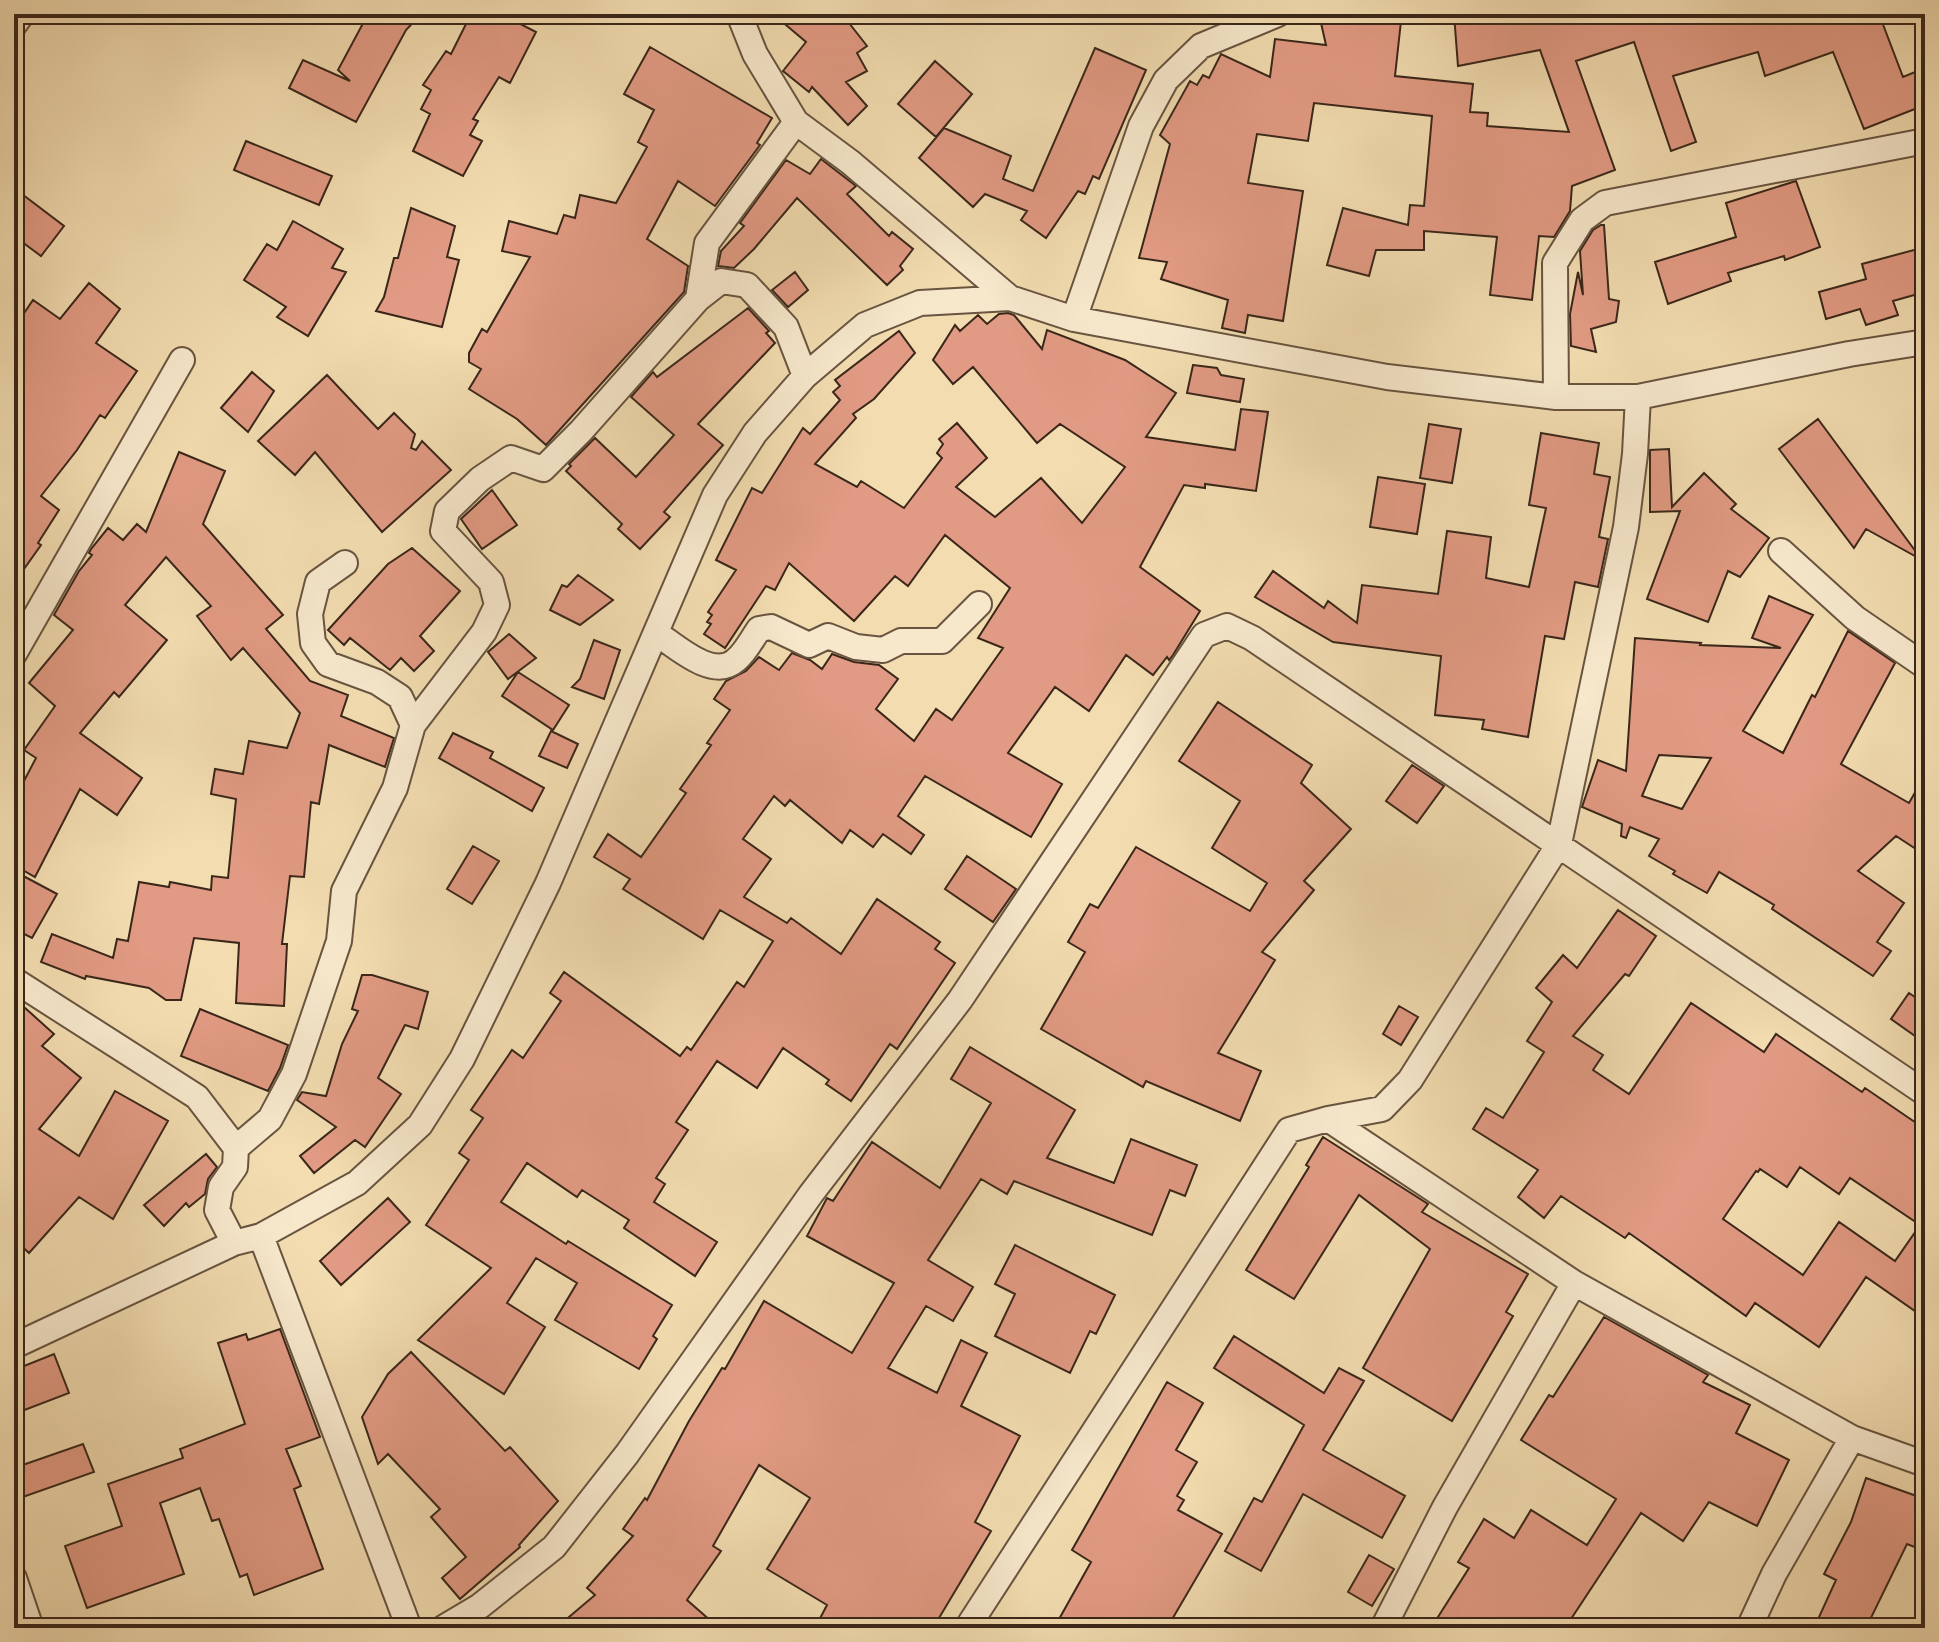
<svg xmlns="http://www.w3.org/2000/svg" width="1939" height="1642" font-family="'Old Standard TT',serif">
  <rect width="100%" height="100%" fill="#f2dcb0"/>
  <filter id="stains"><feTurbulence type="fractalNoise" baseFrequency=".0025" numOctaves="4"/><feColorMatrix values="0 0 0 0 .2 0 0 0 0 .09 0 0 0 0 .02 0 0 0 .5 -.17"/></filter>
  <radialGradient id="worn" r=".72"><stop offset=".6" stop-color="#630" stop-opacity="0"/><stop offset="1" stop-color="#630" stop-opacity=".3"/></radialGradient>
  <path fill="#e19a83" stroke="#3a271a" stroke-width="2" fill-rule="evenodd" d="M368,14H421L406,30L356,122L289,88L303,60L350,81L338,70Z
    M471,14H501L536,32L510,83L499,77L473,119L478,121L470,135L482,141L463,176L413,151L430,114L421,109L431,90L423,85L446,51L451,54Z
    M773,14H842L867,46L857,53L867,71L846,82L867,106L848,125L812,87L809,92L783,71L806,42Z
    M1319,14L1401,21L1395,76L1473,84L1470,112L1488,113L1487,126L1569,132L1540,50L1458,66L1454,14H1585L1587,22L1609,14H1879L1903,77L1925,68V105L1864,129L1833,52L1765,76L1758,52L1673,76L1696,142L1671,151L1634,42L1576,61L1615,170L1572,186L1570,211L1554,237L1539,236L1532,300L1490,295L1497,237L1424,231V250H1376L1369,276L1327,265L1343,208L1408,225L1410,205L1424,206L1432,116L1314,103L1308,141L1257,134L1248,183L1303,191L1283,321L1248,315L1245,333L1222,328L1228,300L1161,279L1167,262L1139,258L1170,144L1160,135L1190,81L1197,85L1203,75L1209,78L1221,54L1270,77L1275,39L1326,45Z
    M650,47L772,118L757,143L760,145L715,206L678,181L647,239L688,266L684,292L546,445L517,419L469,389L481,369L469,362V353L482,329L487,332L530,257L502,251L509,221L557,234L564,215L575,218L580,195L616,203L647,147L638,142L654,110L624,94Z
    M1095,48L1146,70L1099,179L1093,176L1085,194L1078,191L1046,238L1021,220L1027,211L985,194L973,207L919,158L944,128L1011,156L1003,179L1033,191Z
    M935,61L972,94L936,137L898,104Z
    M246,141L332,176L319,205L234,170Z
    M821,159L856,186L847,194L889,236L892,232L913,249L900,266L903,270L887,285L797,198L754,249L734,268L718,266L721,251L744,226L740,223L786,160L810,174Z
    M1796,181L1820,247L1785,260L1784,256L1728,273L1731,281L1668,304L1655,262L1736,237L1726,203Z
    M14,188L64,226L41,256L14,236Z
    M411,208L455,226L447,257L459,260L442,327L376,311L384,297L394,258H398Z
    M293,221L343,249L332,268L346,272L308,336L277,317L286,307L244,280L267,244L277,250Z
    M1601,225H1604L1609,299L1619,301L1616,322L1591,329L1596,352L1571,346L1570,314L1578,272L1583,295L1580,251L1593,230Z
    M1925,247V292L1893,301L1898,315L1866,325L1860,309L1826,319L1819,292L1866,279L1862,264Z
    M795,272L808,290L788,307L772,290Z
    M89,283L120,309L96,343L137,371L105,418L100,415L77,450L41,496L59,510L38,543L41,545L14,583V328L33,300L60,319Z
    M748,308L769,331L766,333L775,343L698,424L723,445L664,512L670,517L640,549L618,529L622,524L566,471L571,466L569,464L595,438L636,477L674,435L631,397L653,372L657,377Z
    M1008,313L1014,315L1042,349L1047,330L1125,360L1176,393L1146,437L1235,450L1241,409L1268,412L1256,491L1205,484V488L1184,485L1140,567L1200,611L1173,655L1169,660L1167,657L1153,675L1126,655L1089,711L1055,687L1008,753L1062,784L1031,837L925,776L898,816L924,835L911,854L883,834L873,847L850,830L842,843L790,800L785,806L774,796L743,839L771,859L744,897L787,923L791,918L841,954L877,899L940,942L935,949L955,963L897,1049L890,1044L851,1101L826,1084L829,1080L783,1048L757,1088L717,1061L676,1122L688,1130L656,1178L665,1184L654,1202L717,1242L695,1276L624,1228L629,1220L582,1190L577,1197L527,1163L501,1202L566,1244L568,1241L672,1305L653,1336L657,1339L639,1369L555,1320L577,1283L536,1258L507,1303L545,1327L504,1394L418,1340L491,1268L426,1225L469,1160L459,1153L483,1118L471,1110L512,1050L523,1058L561,1001L550,993L564,972L680,1056L687,1047L691,1050L737,982L744,987L773,941L720,910L703,939L623,889L630,879L594,857L608,834L641,857L686,793L680,789L711,745L707,743L730,710L714,699L726,681L746,671L759,657L779,670L792,653L810,660L822,669L832,654L854,662L879,665L898,679L876,709L914,741L936,709L952,720L1003,648L978,638L1010,588L945,535L908,586L895,576L854,621L789,563L775,590L766,586L725,648L704,634L711,624L707,622L712,615L708,612L736,570L716,560L752,488L762,493L803,428L810,434L840,400L833,392L840,386L835,380L899,331L915,353L874,399L853,414L856,418L815,464L857,487L861,481L904,508L942,458L937,453L943,444L939,439L957,423L987,458L956,487L995,517L1041,478L1082,523L1125,467L1060,424L1037,443L973,367L953,384L933,360L955,325L960,331L978,315L987,324L999,314Z
    M1193,365L1217,368L1221,375L1244,379L1240,402L1187,393Z
    M252,372L274,391L248,432L221,408Z
    M327,375L378,429L394,413L415,434L411,448L416,450L422,441L451,470L382,532L315,452L295,475L258,441Z
    M1818,419L1922,560L1866,529L1854,548L1779,449Z
    M1429,424L1461,429L1452,483L1420,478Z
    M1541,433L1599,443L1594,474L1610,477L1599,537L1608,539L1598,587L1575,582L1564,639L1545,636L1528,737L1482,729L1484,720L1435,715L1441,656L1333,642L1255,597L1273,571L1324,608L1328,601L1357,623L1362,585L1438,594L1447,531L1491,537L1486,578L1529,587L1546,508L1529,505Z
    M1669,449L1672,507L1704,473L1736,504L1731,509L1769,538L1740,577L1728,571L1708,622L1647,599L1680,511L1650,512V450Z
    M179,452L225,471L203,524L283,615L266,629L310,681L348,695L341,716L394,738L385,767L329,745L319,804L311,802L304,877L290,876L282,944H287L284,1006L236,1003L239,943L194,938L181,1000H166L149,988L86,976L85,979L41,962L52,934L113,958L117,939L128,941L139,882L169,887L170,882L211,890L212,876L228,878L236,799L211,794L215,769L243,774L249,741L287,748L300,713L243,648L231,660L197,616L211,606L166,557L125,605L167,640L119,697L114,692L80,733L142,778L117,815L80,789L35,877L14,865V800L36,758L24,750L55,706L29,683L73,630L54,615L79,571L92,555L89,553L91,549L108,528L123,540L137,524L146,532Z
    M1378,477L1425,484L1417,534L1370,527Z
    M492,490L517,525L482,549L461,519Z
    M412,548L460,591L420,636L434,651L414,671L401,658L390,670L350,638L344,645L328,630L388,564Z
    M578,575L613,600L580,625L550,610L562,585L567,587Z
    M1769,596L1813,615L1743,731L1783,753L1812,695L1815,697L1848,631L1895,663L1841,764L1909,803L1925,775V855L1896,836L1858,871L1904,903L1877,942L1891,951L1873,976L1772,909L1774,905L1719,872L1707,893L1673,874L1675,871L1649,856L1659,839L1630,827L1626,838L1621,836L1622,824L1582,807L1598,760L1626,771L1635,638L1701,643L1700,645L1781,648L1752,638ZM1659,755L1711,758L1682,809L1642,796Z
    M509,634L536,658L508,679L488,652Z
    M594,640L620,650L604,699L572,687L580,679Z
    M518,672L569,705L553,730L502,696Z
    M1218,702L1312,765L1301,783L1351,829L1304,881L1314,890L1262,952L1275,960L1218,1053L1261,1071L1240,1121L1146,1081L1143,1087L1041,1029L1085,952L1068,942L1090,904L1098,908L1136,847L1250,911L1267,883L1212,848L1240,801L1179,761Z
    M551,731L578,744L567,768L539,756Z
    M453,733L493,752L490,758L544,788L532,811L439,758Z
    M1412,765L1444,786L1417,823L1386,801Z
    M473,846L499,861L472,904L447,889Z
    M967,856L1016,889L993,922L945,889Z
    M14,871L57,894L32,938L14,929Z
    M1618,910L1656,936L1629,976L1625,974L1573,1036L1603,1055L1593,1070L1629,1094L1691,1003L1764,1052L1776,1034L1862,1092L1865,1088L1925,1129V1318L1866,1277L1819,1347L1755,1303L1746,1316L1629,1233L1625,1238L1561,1196L1544,1218L1518,1197L1538,1170L1473,1129L1486,1108L1503,1118L1544,1052L1527,1041L1552,1002L1536,988L1563,955L1577,968ZM1800,1167L1839,1194L1850,1178L1920,1225L1895,1261L1839,1222L1803,1275L1723,1219L1756,1171L1758,1172L1760,1169L1787,1187Z
    M362,975H372L428,992L418,1029L405,1025L378,1078L401,1094L365,1147L355,1140L314,1173L300,1156L336,1127L297,1100L302,1092L326,1096L342,1044L358,1011L352,1009Z
    M1909,993L1925,1004V1043L1891,1019Z
    M14,998L54,1034L42,1046L81,1078L39,1129L79,1156L115,1091L168,1121L113,1219L79,1197L29,1253L14,1239Z
    M1399,1006L1418,1017L1401,1045L1383,1034Z
    M200,1009L288,1045L280,1068L268,1091L181,1056Z
    M970,1047L1075,1110L1047,1158L1114,1183L1131,1139L1197,1165L1185,1196L1170,1190L1152,1235L1014,1181L1007,1194L981,1179L928,1260L973,1287L953,1321L926,1306L888,1368L937,1393L961,1340L987,1353L961,1406L1020,1436L975,1522L991,1531L933,1628H815L827,1605L767,1569L810,1498L759,1465L713,1546L721,1551L687,1600L719,1628H556L595,1595L587,1588L633,1536L623,1529L645,1498L647,1500L689,1421L722,1368L725,1369L764,1301L852,1353L894,1283L807,1236L827,1198L833,1201L872,1142L940,1188L991,1103L951,1079Z
    M1323,1137L1428,1204L1422,1212L1528,1274L1506,1312L1513,1316L1452,1421L1363,1368L1430,1249L1359,1195L1294,1299L1246,1270L1309,1167L1306,1165Z
    M206,1154L217,1167L208,1179L205,1194L189,1207L186,1203L164,1226L144,1205Z
    M388,1198L410,1222L341,1285L320,1261Z
    M1015,1245L1115,1295L1096,1334L1090,1331L1070,1373L995,1336L1015,1294L995,1284Z
    M1604,1317L1708,1375L1703,1382L1750,1405L1736,1433L1789,1460L1757,1526L1709,1502L1683,1541L1641,1513L1565,1628H1431L1469,1568L1458,1562L1484,1519L1514,1538L1531,1510L1587,1545L1616,1499L1521,1440L1549,1395L1553,1397Z
    M280,1329L320,1437L286,1449L301,1486L294,1489L323,1569L254,1595L247,1574L240,1577L219,1519L212,1521L200,1488L160,1503L184,1574L87,1608L65,1546L122,1526L108,1484L183,1458L180,1449L245,1424L218,1343L246,1334L248,1340Z
    M1234,1336L1324,1393L1339,1368L1364,1381L1323,1450L1405,1496L1382,1538L1303,1494L1261,1571L1225,1551L1254,1498L1262,1502L1304,1425L1214,1368Z
    M411,1352L505,1451L510,1447L558,1501L519,1545L520,1547L460,1599L442,1578L466,1557L431,1517L440,1509L388,1454L378,1464L362,1417L388,1374Z
    M54,1354L69,1393L14,1414V1370Z
    M1167,1382L1203,1403L1176,1450L1197,1462L1177,1496L1184,1500L1178,1510L1222,1534L1167,1628H1054L1091,1562L1072,1550Z
    M83,1444L94,1472L20,1498L14,1480V1468Z
    M1866,1478L1925,1499V1551L1907,1544L1866,1628H1814L1836,1580L1824,1574L1851,1522Z
    M1369,1555L1394,1569L1372,1606L1348,1592Z"/>
  <g fill="none" stroke-linecap="round" stroke-linejoin="round">
    <g stroke="#685440" stroke-width="28">
      <path id="street" d="M739,14L755,54L796,122L850,162L1010,298
        M14,25L22,14
        M698,299L707,243L796,122
        M1074,319L1141,126L1166,80L1201,46L1278,14
        M1556,397L1555,263L1582,220L1605,203L1925,141
        M1781,551L1855,618L1925,666
        M345,563L318,582L310,614L313,643L328,664L377,682L400,697L413,725
        M656,633C676,646 713,681 736,660C745,653 752,639 759,629L771,627L809,645L828,636L856,647L883,650L901,641H942L979,604
        M14,654L182,360
        M14,980L197,1097L236,1148L235,1167L221,1187L217,1210L234,1243
        M1328,1119L1574,1283L1852,1438L1925,1464
        M236,1148L270,1119L294,1074L339,941L344,891L395,788L413,725L484,632L497,605L491,582L443,531L447,511L480,479L511,458L543,469L581,431L698,299L721,281L747,285L786,327L805,376
        M261,1236L409,1628
        M14,1346L234,1243L261,1236L357,1183L420,1125L462,1059L548,883L715,495L755,433L805,376L865,325L920,303L1010,298L1074,319L1387,377L1556,397H1638L1849,354L1925,342
        M14,1578L31,1628
        M443,1628L480,1606L554,1547L627,1454L811,1194L960,1000L1204,635L1227,626L1252,638L1925,1093
        M967,1628L1289,1130L1328,1119L1382,1109L1410,1080L1559,844L1626,527L1635,454L1638,397
        M1383,1628L1445,1507L1574,1283
        M1749,1628L1774,1574L1852,1438"/>
    </g>
    <use href="#street" stroke="#f7e8cc" stroke-width="24"/>
  </g>
  <rect width="1939" height="1642" fill="none" stroke="#f2dcb0" stroke-width="48"/>
  <rect x="16" y="16" width="1907" height="1610" fill="none" stroke="#3a271a" stroke-width="4"/>
  <rect x="24" y="24" width="1891" height="1594" fill="none" stroke="#3a271a" stroke-width="2"/>
  <rect width="100%" height="100%" filter="url(#stains)"/>
  <rect width="100%" height="100%" fill="url(#worn)"/>
</svg>
